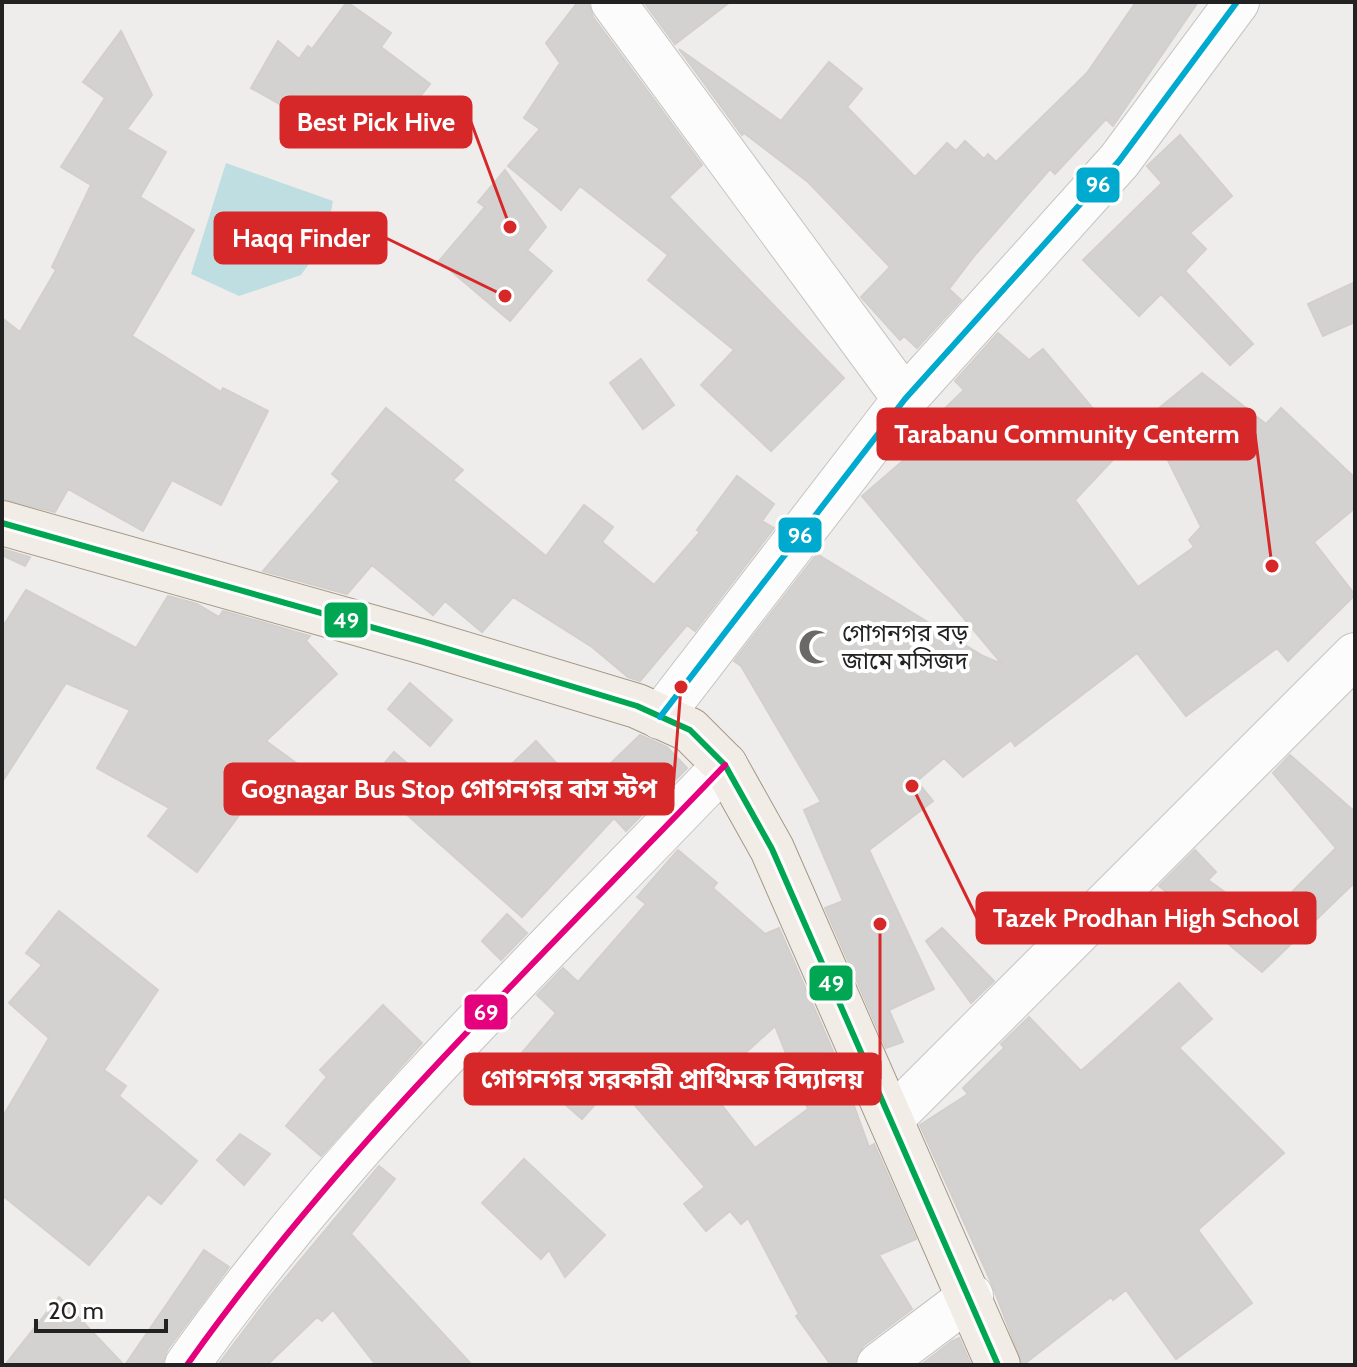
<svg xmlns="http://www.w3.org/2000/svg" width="1357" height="1367" font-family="Cabin,'Noto Sans Bengali',sans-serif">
  <rect width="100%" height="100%" fill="#efedeb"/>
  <path fill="#bfdee1" d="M226,163L333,201L326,240L301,275L239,296L191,274Z"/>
  <path fill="#d4d2d0" stroke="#d2cfcc" stroke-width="2" fill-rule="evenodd" d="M347,2L391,33L381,47L430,84L404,117L407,120L384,145L339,104L335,109L318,97L306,119L251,88L278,41L299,59L308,46L312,49Z
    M578,2H588L593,17L702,165L669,197L844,378L771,451L701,385L734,350L648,280L668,255L580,186L561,210L508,166L540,129L524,118L560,63L546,43Z
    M644,2H730L675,44Z
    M1136,2H1198L1113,126L1106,119L1055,174L1050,169L975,255L949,289L961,300L917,348L904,336L900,340L861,297L890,267L808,182L744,133L742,135L679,49L781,121L829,62L862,89L847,107L915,177L947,143L956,151L965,141L984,159L988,154L996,162L1087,73Z
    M121,31L152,95L127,129L166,152L140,197L194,230L132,336L221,392L223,388L268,411L221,505L172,480L143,531L68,489L55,512L2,499V318L20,332L56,270L52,267L91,185L61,167L105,98L83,82Z
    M1180,135L1232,196L1190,233L1206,249L1185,271L1253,344L1230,365L1161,294L1139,316L1083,260L1162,183L1147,166Z
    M505,170L546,227L527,250L552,271L510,321L439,261L485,207L478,202Z
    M1355,282V322L1323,336L1308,304Z
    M998,333L1029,360L1043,349L1125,447L1075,500L1138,587L1194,547L1189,540L1201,527L1147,418L1202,373L1266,424L1281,408L1355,478V508L1314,542L1355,595L1288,661L1277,648L1186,716L1137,653L1015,746L1011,740L963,777L944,758L917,781L933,801L869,850L934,989L889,1010L903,1042L886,1048L825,908L843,901L804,810L821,802L741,666L734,661L817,554L983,656L1002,664L862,496L919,447L912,440L964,390L955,381Z
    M641,359L674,405L643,429L610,383Z
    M386,408L463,470L453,480L546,556L584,505L613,527L602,542L654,585L700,532L697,530L737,476L774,504L762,521L774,528L695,631L687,625L640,681L628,677L592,647L513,597L482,632L445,601L433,615L372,565L347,594L263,571L340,481L332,474Z
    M2,549L30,557L25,566L2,555Z
    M26,590L136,648L168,596L197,604L219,617L223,611L310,636L306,641L337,674L266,741L314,776L287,813L257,791L197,872L148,836L169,808L97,768L130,710L66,683L2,782V628Z
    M410,683L452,720L430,746L388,709Z
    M640,735L667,747L687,768L626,831L614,818L522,917L369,781L394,752L462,811L536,741L582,791Z
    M1290,755L1355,812V882L1262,972L1159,886L1195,850L1216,872L1208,880L1264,920L1336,848L1273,773Z
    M678,850L717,883L713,888L765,934L779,928L840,1067L869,1147L874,1144L916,1239L879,1255L912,1309L863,1346L854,1365H831L796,1316L799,1314L748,1218L741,1224L730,1211L706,1231L684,1204L705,1187L615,1082L582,1119L515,1061L556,1013L537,995L563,968L578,982L646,904L637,897ZM775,1026L808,1109L755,1148L708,1087Z
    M59,911L158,990L104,1070L126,1086L119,1096L197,1161L161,1204L148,1194L89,1265L2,1195V1118L49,1038L9,1003L42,965L26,953Z
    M507,914L527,933L501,960L482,941Z
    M942,928L994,981L971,1003L926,941Z
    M1179,983L1212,1019L1179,1048L1284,1153L1198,1230L1252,1303L1176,1359L1126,1290L1113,1300L1111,1297L1023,1365L991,1282L920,1125L968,1094L963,1088L1004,1048L1001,1044L1029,1017L1081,1071Z
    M383,1005L422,1043L321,1156L286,1126L327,1077L320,1070Z
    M240,1134L270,1154L244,1185L217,1160Z
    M524,1159L605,1235L565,1277L549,1250L541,1259L482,1203Z
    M379,1166L395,1179L351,1234L472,1365H376L333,1310L322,1321L317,1317L267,1365H218L267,1300Z
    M204,1250L229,1267L167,1350L162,1365H125Z
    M59,1297L124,1365H5Z
    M959,1338L971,1365H921L952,1341Z"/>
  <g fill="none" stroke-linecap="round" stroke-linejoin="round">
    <g stroke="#c5c4c3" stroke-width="46">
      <path id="minor" d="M613,2L905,399
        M660,717L905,399L1119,161L1237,2
        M891,1119L1355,655
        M187,1365C342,1146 540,959 725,765
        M879,1365L971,1296"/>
    </g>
    <g stroke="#a69887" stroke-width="46">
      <path id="major" d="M2,523L424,642L637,706L690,730L725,765L772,849L998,1365"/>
    </g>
    <use href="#minor" stroke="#fdfcfc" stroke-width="44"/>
    <use href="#major" stroke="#f2ece7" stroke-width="44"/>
    <g stroke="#fff" stroke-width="12">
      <path id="bus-1" d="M2,523L424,642L637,706L690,730L725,765L772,849L998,1365"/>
    </g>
    <g stroke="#fff" stroke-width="12">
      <path id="bus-2" d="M660,717L905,399L1119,161L1237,2"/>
    </g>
    <g stroke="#fff" stroke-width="12">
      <path id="bus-3" d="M187,1365C342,1146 540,959 725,765"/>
    </g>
    <use href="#bus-1" stroke="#00a651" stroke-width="6"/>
    <use href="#bus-2" stroke="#00a9ce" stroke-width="6"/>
    <use href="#bus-3" stroke="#e5007d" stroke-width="6"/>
  </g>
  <defs>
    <g id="mosque-bare" transform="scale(2.76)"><path d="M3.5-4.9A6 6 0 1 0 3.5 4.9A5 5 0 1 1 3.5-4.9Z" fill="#6a6968" stroke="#fff" stroke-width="2.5" paint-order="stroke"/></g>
  </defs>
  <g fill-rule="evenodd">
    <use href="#mosque-bare" x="816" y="647"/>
  </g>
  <g text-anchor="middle" stroke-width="8" stroke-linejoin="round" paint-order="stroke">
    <g font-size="24" fill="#222" stroke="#fff" text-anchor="start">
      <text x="842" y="641">গোগনগর বড়<tspan x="842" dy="28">জামে মসিজদ</tspan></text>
    </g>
  </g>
  <path fill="none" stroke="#d62828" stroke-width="3" d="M510 227L471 122M505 296L386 238M1272 566L1255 434M681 687L673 789M912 786L977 918M880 924L880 1079"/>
  <g fill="#d62828" stroke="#fff" stroke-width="3">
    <circle cx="510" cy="227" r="8"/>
    <circle cx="505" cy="296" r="8"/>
    <circle cx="1272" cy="566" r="8"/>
    <circle cx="681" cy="687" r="8"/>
    <circle cx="912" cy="786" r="8"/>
    <circle cx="880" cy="924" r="8"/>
  </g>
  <g fill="#d62828" stroke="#d62828" stroke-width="3">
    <rect x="281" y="97" width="190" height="50" rx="8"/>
    <rect x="215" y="213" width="171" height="50" rx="8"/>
    <rect x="878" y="409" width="377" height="50" rx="8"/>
    <rect x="225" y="764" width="448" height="50" rx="8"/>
    <rect x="977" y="893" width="338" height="50" rx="8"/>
    <rect x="465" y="1054" width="415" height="50" rx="8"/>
  </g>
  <g font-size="26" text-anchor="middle" font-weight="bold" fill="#fff">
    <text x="376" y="131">Best Pick Hive</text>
    <text x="301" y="247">Haqq Finder</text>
    <text x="1067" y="443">Tarabanu Community Centerm</text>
    <text x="449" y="798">Gognagar Bus Stop গোগনগর বাস স্টপ</text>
    <text x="1146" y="927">Tazek Prodhan High School</text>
    <text x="672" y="1088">গোগনগর সরকারী প্রাথিমক বিদ্যালয়</text>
  </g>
  <g stroke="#fff" stroke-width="3">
    <rect x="1075" y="166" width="46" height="38" rx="8" fill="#00a9ce"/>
    <rect x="777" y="516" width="46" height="38" rx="8" fill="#00a9ce"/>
    <rect x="323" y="601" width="46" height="38" rx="8" fill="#00a651"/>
    <rect x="808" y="964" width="46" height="38" rx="8" fill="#00a651"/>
    <rect x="463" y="993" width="46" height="38" rx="8" fill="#e5007d"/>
  </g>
  <g font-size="22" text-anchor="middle" font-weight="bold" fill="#fff">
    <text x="1098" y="192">96</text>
    <text x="800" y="543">96</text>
    <text x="346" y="628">49</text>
    <text x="831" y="991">49</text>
    <text x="486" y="1020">69</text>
  </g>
  <rect width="1357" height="1367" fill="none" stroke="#222222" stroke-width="8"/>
  <path d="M36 1319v12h130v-12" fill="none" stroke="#222222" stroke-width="4"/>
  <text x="48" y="1319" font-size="24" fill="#222222" stroke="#ffffff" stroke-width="6" paint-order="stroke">20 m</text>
</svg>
